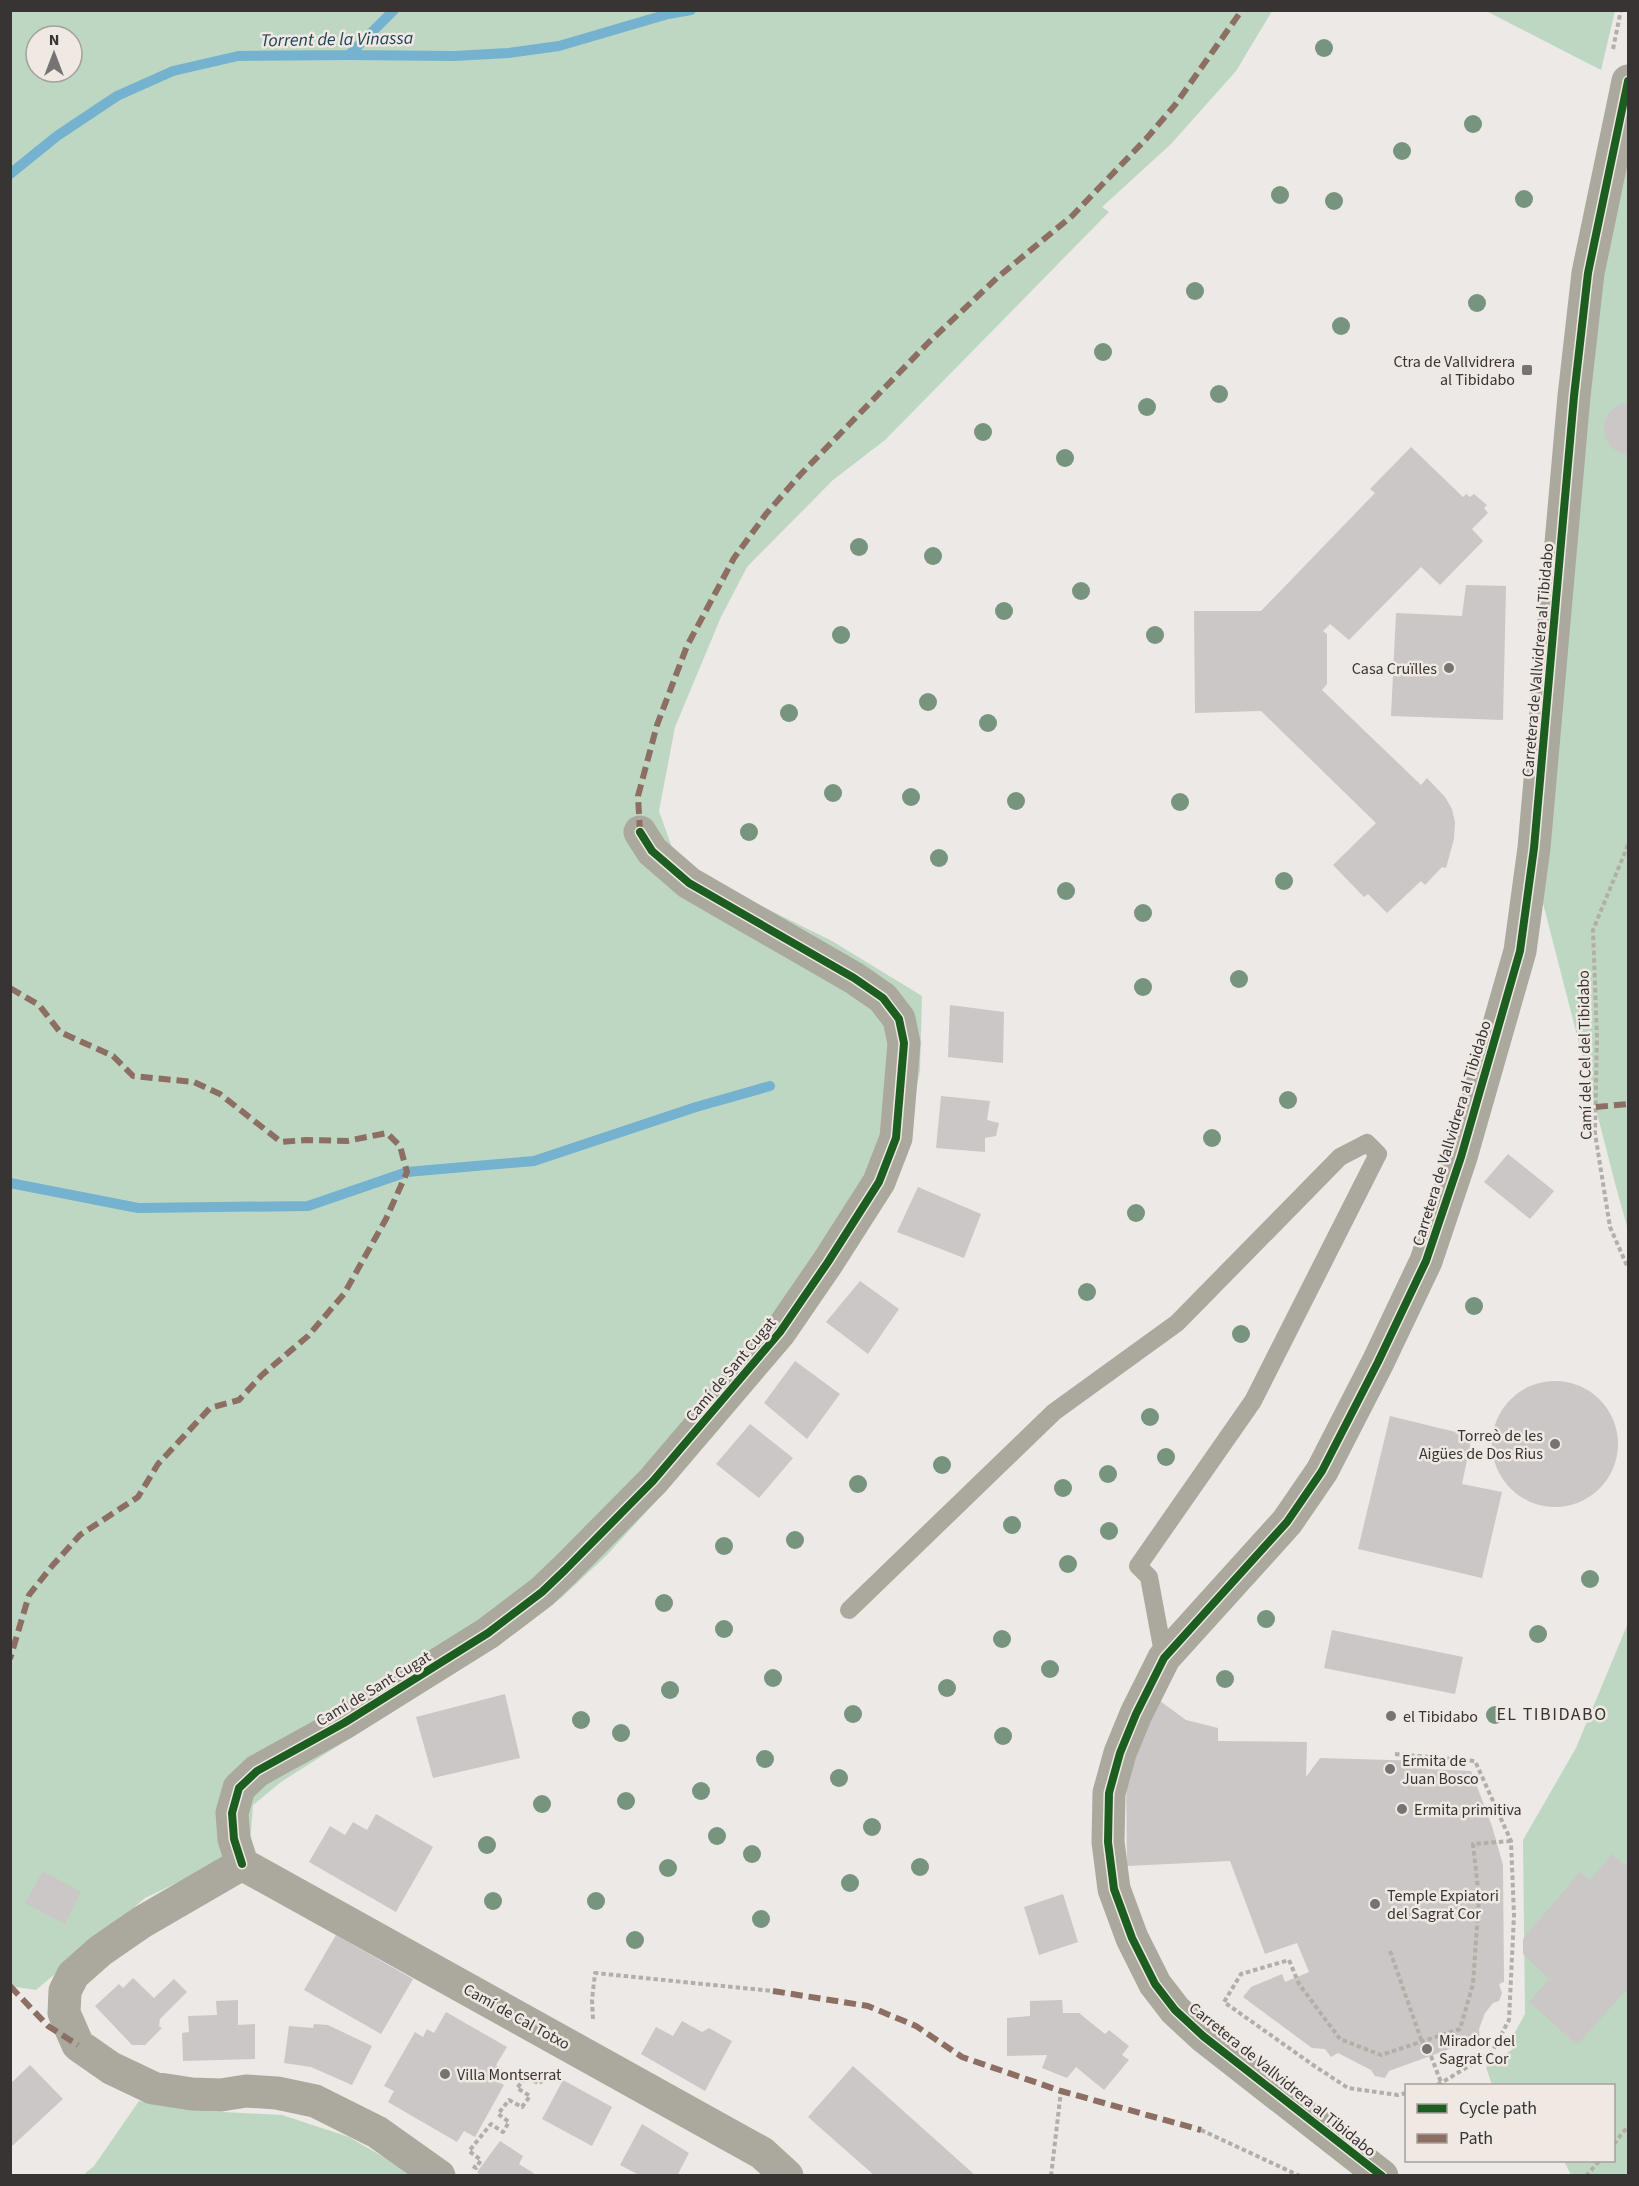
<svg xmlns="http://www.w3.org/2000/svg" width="1639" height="2186" font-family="'Source Sans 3',sans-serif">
  <rect width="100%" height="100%" fill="#ece9e6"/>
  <path fill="#bed7c2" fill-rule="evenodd" d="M10,11H1272L1236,71L1171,144L1102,207L1109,212L885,440L833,480L747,567L721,617L675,727L659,811L675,856L737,894L832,941L922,996L920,1071L900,1168L709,1437L658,1499L606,1556L561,1598L517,1632L281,1782L253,1805L250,1845L191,1876L145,1898L36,1990L10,1986ZM36,36H72V72H36Z
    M1486,11H1615L1601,70Z
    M1628,130V1230L1616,1187L1536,876L1581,373Z
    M1628,1623V2175H1571L1564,2161L1614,2160V2086L1492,2085L1486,2067L1513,2049L1514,2034L1525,2014L1523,1840L1576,1748Z
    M139,2101L205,2111L282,2115L349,2137L414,2175L82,2176L94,2166Z"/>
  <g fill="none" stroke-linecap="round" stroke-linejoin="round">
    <path stroke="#74b2d0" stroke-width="10" d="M349,55L394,10
      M10,174L57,136L117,96L173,71L238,56L349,55L454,56L508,53L559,46L668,14L691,10
      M10,1183L138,1208L308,1206L407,1172L534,1161L696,1107L770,1086"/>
  </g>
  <path fill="#cac7c6" d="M1624,403H1628V454L1627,455L1618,452L1611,447L1606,439L1604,429L1605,420L1610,412L1616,406Z
    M1411,447L1463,497L1466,494L1470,497L1474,494L1487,505L1484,508L1488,513L1472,529L1483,541L1440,585L1421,567L1349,640L1330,624L1323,631L1327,634V684L1322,690L1421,785L1427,778L1445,797L1452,809L1455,822L1454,839L1446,868L1442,867L1425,885L1421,881L1387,913L1368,894L1364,897L1333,865L1376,823L1261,711L1195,713L1194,611H1261L1375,493L1370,489Z
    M1466,585L1506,586L1503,720L1391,716L1396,613L1462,616Z
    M950,1005L1004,1012L1003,1063L948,1057Z
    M941,1096L990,1101L987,1120L999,1123L996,1136L985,1138V1152L936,1148Z
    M1508,1154L1554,1191L1530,1219L1484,1182Z
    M918,1187L981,1214L964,1258L897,1232Z
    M860,1281L899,1309L868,1354L826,1322Z
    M795,1361L840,1394L807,1439L764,1403Z
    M1492 1444a63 63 0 1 1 126 0a63 63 0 1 1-126 0Z
    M1390,1416L1472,1436L1462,1484L1502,1492L1482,1578L1358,1549Z
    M750,1424L793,1458L759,1498L716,1464Z
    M1332,1630L1463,1657L1455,1694L1324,1668Z
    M505,1694L520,1758L433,1778L416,1717Z
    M1160,1701L1186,1720L1218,1728V1741L1307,1742L1306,1777L1320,1758L1425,1761L1426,1769L1471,1771L1492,1826L1503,1865L1504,1982L1499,1984L1502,1993L1499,2001L1493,2003L1485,2013L1479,2029L1480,2041L1473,2045L1466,2043L1389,2071L1385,2078L1375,2076L1371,2070L1338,2053L1331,2057L1325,2049L1312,2048L1243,1997L1251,1987L1282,1974L1285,1982L1309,1972L1297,1943L1265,1954L1230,1861L1127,1866L1126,1771Z
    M376,1814L433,1847L396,1912L309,1862L330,1826L345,1835L353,1822L367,1830Z
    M1612,1854L1625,1865L1628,1861V1988L1577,2045L1529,2002L1549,1979L1523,1954V1939L1580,1872L1590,1880Z
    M43,1871L81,1892L65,1924L25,1903Z
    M1063,1894L1078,1942L1039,1955L1024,1907Z
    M336,1935L413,1979L381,2034L304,1990Z
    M133,1978L154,1998L174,1979L187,1992L160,2019L159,2026L162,2028L145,2045H132L95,2006L119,1984L123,1988Z
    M238,2000V2025L255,2024V2059L183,2061L182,2033L189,2032L188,2016L217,2015L216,2001Z
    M1062,2000L1063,2013H1079L1105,2034L1109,2030L1129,2046L1122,2055L1129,2060L1104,2090L1076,2067L1067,2078L1042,2068L1047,2055L1007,2056V2018L1030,2016V2001Z
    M446,2012L507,2047L496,2065L502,2069L495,2080L504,2085L475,2137L464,2131L457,2142L388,2102L394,2091L384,2086L415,2032L423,2037L427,2029L434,2033Z
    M682,2021L702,2032L709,2028L732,2041L705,2091L641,2054L656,2027L673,2036Z
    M314,2024L328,2025L372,2046L352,2085L311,2067L284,2063L289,2026L313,2028Z
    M30,2065L63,2099L10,2148V2084Z
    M853,2066L976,2176H875L808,2117Z
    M563,2080L612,2107L592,2146L542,2119Z
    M642,2124L689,2153L677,2176H641L620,2165Z
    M500,2141L523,2156L519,2164L538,2176H481L477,2172Z"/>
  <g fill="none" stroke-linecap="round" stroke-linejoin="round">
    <path stroke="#b2afa8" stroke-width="4" stroke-dasharray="4.5 3" stroke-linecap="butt" d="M1613,49L1621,10
      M1628,845L1593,930L1597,1037L1595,1133L1610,1227L1628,1268
      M1395,1754L1475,1761L1511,1841L1514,1915L1509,2020L1492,2052L1441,2083L1433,2086
      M1390,1951L1422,2042
      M593,2019L592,2000L595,1973L773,1991
      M1431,2056L1442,2085
      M1406,2093L1398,2095L1348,2088L1313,2065L1224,2002L1241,1974L1289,1960L1299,1984L1340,2039L1381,2055L1460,2029L1473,1984L1479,1898L1473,1844L1511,1841
      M1201,2130L1300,2176
      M1614,2144L1628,2126
      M473,2166L476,2168L481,2160L469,2151L491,2124L503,2132L509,2122L498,2114L509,2100L522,2107L530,2096L517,2088L527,2076L539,2084L547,2073
      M1051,2176L1061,2091
      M1586,2176L1600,2160"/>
    <path stroke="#aba89e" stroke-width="18" d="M849,1610L1054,1412L1177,1323L1340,1157L1367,1143L1378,1154L1253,1401L1138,1566L1149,1577L1164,1658"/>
    <path stroke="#aba89e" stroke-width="33" d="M242,1864L234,1839L232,1813L239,1788L257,1771L344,1723L488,1633L542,1592L565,1570L653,1481L780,1332L828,1262L879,1182L896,1138L904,1043L899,1019L883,998L854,978L689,883L652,851L640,832
      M242,1864L142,1922L100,1951L73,1975L65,1991L64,2013L78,2045L111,2068L153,2088L192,2094L221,2095L246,2091L277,2093L315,2101L377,2132L439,2176
      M242,1864L762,2153L787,2176
      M1382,2176L1203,2036L1175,2010L1155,1984L1132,1938L1114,1889L1108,1842L1109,1793L1120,1753L1136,1714L1164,1658L1287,1522L1322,1471L1378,1362L1426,1261L1461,1157L1520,951L1534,848L1574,396L1588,273L1628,81"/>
    <path stroke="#8d6e63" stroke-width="6" stroke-dasharray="12 6" stroke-linecap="butt" d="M640,832L638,796L657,725L687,646L734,558L766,514L800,475L929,342L998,277L1072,216L1146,139L1175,105L1242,10
      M10,988L39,1005L60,1032L113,1056L133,1076L194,1082L220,1094L281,1142L306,1140L347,1141L387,1133L400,1146L407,1172L386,1219L344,1294L308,1336L262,1375L239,1400L210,1408L158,1464L138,1497L80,1535L52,1566L29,1595L10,1659
      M1596,1107L1628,1104
      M10,1986L48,2026L78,2045
      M773,1991L868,2006L916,2026L962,2057L1061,2091L1201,2130"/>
    <g stroke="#efe8e3" stroke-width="11">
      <path id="cycleway" d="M242,1864L234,1839L232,1813L239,1788L257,1771L344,1723L488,1633L542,1592L565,1570L653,1481L780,1332L828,1262L879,1182L896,1138L904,1043L899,1019L883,998L854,978L689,883L652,851L640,832
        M1382,2176L1203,2036L1175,2010L1155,1984L1132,1938L1114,1889L1108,1842L1109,1793L1120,1753L1136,1714L1164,1658L1287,1522L1322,1471L1378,1362L1426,1261L1461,1157L1520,951L1534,848L1574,396L1588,273L1628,81"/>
    </g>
    <use href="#cycleway" stroke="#1b5e20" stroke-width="8"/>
  </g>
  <g fill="#77947f">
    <circle cx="1324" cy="48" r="9"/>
    <circle cx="1473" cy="124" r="9"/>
    <circle cx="1402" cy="151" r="9"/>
    <circle cx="1280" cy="195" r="9"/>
    <circle cx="1524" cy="199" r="9"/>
    <circle cx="1334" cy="201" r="9"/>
    <circle cx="1195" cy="291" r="9"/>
    <circle cx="1477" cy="303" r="9"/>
    <circle cx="1341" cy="326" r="9"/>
    <circle cx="1103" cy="352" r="9"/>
    <circle cx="1219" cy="394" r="9"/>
    <circle cx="1147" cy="407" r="9"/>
    <circle cx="983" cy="432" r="9"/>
    <circle cx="1065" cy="458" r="9"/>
    <circle cx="859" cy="547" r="9"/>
    <circle cx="933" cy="556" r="9"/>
    <circle cx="1081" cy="591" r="9"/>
    <circle cx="1004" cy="611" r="9"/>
    <circle cx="841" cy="635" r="9"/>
    <circle cx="1155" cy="635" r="9"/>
    <circle cx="928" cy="702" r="9"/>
    <circle cx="789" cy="713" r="9"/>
    <circle cx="988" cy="723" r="9"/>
    <circle cx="833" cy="793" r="9"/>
    <circle cx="911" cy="797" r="9"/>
    <circle cx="1016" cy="801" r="9"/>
    <circle cx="1180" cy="802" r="9"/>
    <circle cx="749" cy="832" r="9"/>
    <circle cx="939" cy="858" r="9"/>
    <circle cx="1284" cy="881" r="9"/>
    <circle cx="1066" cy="891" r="9"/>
    <circle cx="1143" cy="913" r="9"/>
    <circle cx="1239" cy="979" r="9"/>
    <circle cx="1143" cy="987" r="9"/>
    <circle cx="1288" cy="1100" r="9"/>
    <circle cx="1212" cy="1138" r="9"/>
    <circle cx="1136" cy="1213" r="9"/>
    <circle cx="1087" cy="1292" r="9"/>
    <circle cx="1474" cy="1306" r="9"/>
    <circle cx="1241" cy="1334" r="9"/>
    <circle cx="1150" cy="1417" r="9"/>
    <circle cx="1166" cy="1457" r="9"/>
    <circle cx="942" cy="1465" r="9"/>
    <circle cx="1108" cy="1474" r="9"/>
    <circle cx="858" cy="1484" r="9"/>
    <circle cx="1063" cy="1488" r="9"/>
    <circle cx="1012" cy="1525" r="9"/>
    <circle cx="1109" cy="1531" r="9"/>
    <circle cx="795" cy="1540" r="9"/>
    <circle cx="724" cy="1546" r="9"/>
    <circle cx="1068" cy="1564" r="9"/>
    <circle cx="1590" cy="1579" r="9"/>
    <circle cx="664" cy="1603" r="9"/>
    <circle cx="1266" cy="1619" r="9"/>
    <circle cx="724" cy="1629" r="9"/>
    <circle cx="1538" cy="1634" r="9"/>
    <circle cx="1002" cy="1639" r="9"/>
    <circle cx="1050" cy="1669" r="9"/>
    <circle cx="773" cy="1678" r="9"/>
    <circle cx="1225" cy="1679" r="9"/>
    <circle cx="947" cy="1688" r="9"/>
    <circle cx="670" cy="1690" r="9"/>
    <circle cx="853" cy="1714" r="9"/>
    <circle cx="1495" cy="1715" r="9"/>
    <circle cx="581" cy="1720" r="9"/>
    <circle cx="621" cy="1733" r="9"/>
    <circle cx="1003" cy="1736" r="9"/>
    <circle cx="765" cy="1759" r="9"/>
    <circle cx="839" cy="1778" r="9"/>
    <circle cx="701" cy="1791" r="9"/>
    <circle cx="626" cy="1801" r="9"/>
    <circle cx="542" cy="1804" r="9"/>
    <circle cx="872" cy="1827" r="9"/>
    <circle cx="717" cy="1836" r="9"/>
    <circle cx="487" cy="1845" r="9"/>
    <circle cx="752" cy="1854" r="9"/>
    <circle cx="920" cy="1867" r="9"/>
    <circle cx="668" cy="1868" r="9"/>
    <circle cx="850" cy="1883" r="9"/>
    <circle cx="493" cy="1901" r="9"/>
    <circle cx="596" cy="1901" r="9"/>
    <circle cx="761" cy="1919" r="9"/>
    <circle cx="635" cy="1940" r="9"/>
  </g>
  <g fill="#767372" stroke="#efe8e3" stroke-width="2">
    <rect x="1521" y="364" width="12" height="12" rx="3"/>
    <circle cx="1449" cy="668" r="6"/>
    <circle cx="1555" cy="1444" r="6"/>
    <circle cx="1391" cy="1716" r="6"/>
    <circle cx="1390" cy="1769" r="6"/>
    <circle cx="1402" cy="1809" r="6"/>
    <circle cx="1375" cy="1904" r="6"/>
    <circle cx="1427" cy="2049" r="6"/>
    <circle cx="445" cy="2074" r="6"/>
  </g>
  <g text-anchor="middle" stroke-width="5" stroke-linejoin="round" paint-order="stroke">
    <g font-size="16" fill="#373433" stroke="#efe8e3" text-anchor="start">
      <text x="1515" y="367" text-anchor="end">Ctra de Vallvidrera<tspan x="1515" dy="18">al Tibidabo</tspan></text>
      <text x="1437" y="674" text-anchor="end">Casa Cruïlles</text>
      <text x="1543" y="1441" text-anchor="end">Torreò de les<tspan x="1543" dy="18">Aigües de Dos Rius</tspan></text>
      <text x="1403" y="1722">el Tibidabo</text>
      <text x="1402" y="1766">Ermita de<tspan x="1402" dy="18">Juan Bosco</tspan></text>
      <text x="1414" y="1815">Ermita primitiva</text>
      <text x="1387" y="1901">Temple Expiatori<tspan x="1387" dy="18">del Sagrat Cor</tspan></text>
      <text x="1439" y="2046">Mirador del<tspan x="1439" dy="18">Sagrat Cor</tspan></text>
      <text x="457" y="2080">Villa Montserrat</text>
    </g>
    <g font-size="16" fill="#373433" stroke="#efe8e3">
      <text transform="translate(1537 660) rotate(-85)" y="6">Carretera de Vallvidrera al Tibidabo</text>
      <text transform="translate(1584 1055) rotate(-91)" y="6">Camí del Cel del Tibidabo</text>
      <text transform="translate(1451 1133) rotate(-73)" y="6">Carretera de Vallvidrera al Tibidabo</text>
      <text transform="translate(730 1369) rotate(-50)" y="6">Camí de Sant Cugat</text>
      <text transform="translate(373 1688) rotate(-31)" y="6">Camí de Sant Cugat</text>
      <text transform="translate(517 2016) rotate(29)" y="6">Camí de Cal Totxo</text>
      <text transform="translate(1283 2079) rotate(39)" y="6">Carretera de Vallvidrera al Tibidabo</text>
    </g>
    <g font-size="18" font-style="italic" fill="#1b4255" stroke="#efe8e3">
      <text transform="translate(337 39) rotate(-1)" y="6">Torrent de la Vinassa</text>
    </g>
    <g font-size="18" letter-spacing="1.5" fill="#373433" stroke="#efe8e3">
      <text x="1552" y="1720">EL TIBIDABO</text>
    </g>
  </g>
  <rect width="1639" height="2186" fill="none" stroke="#373433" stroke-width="24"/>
  <rect x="1405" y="2084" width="210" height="78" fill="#efe8e3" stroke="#a5a09d" stroke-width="1.5"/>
  <rect x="1417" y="2104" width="30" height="9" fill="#1b5e20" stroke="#a5a09d" stroke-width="1.5"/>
  <text x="1459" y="2114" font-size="18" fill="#373433">Cycle path</text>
  <rect x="1417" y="2134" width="30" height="9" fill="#8d6e63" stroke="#a5a09d" stroke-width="1.5"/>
  <text x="1459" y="2144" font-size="18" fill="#373433">Path</text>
  <g transform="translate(54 54)"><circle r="28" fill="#efe8e3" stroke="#a5a09d" stroke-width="1.5"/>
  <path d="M0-4.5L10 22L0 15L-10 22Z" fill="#767372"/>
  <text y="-9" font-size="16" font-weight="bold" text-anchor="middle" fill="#373433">N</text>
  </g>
</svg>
